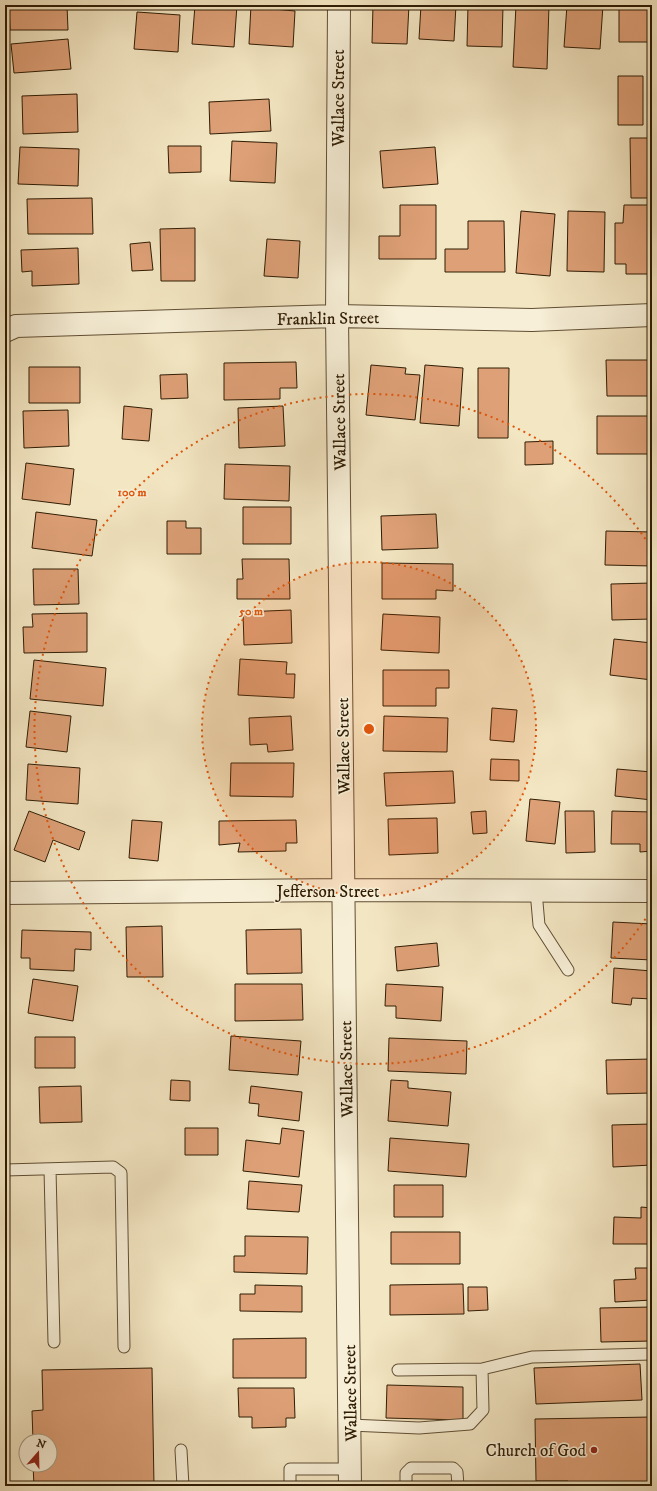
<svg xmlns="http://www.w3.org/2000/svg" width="657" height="1491" font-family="'IM FELL DW Pica',serif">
  <rect width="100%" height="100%" fill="#f3e6c2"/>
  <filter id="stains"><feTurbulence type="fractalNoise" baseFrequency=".005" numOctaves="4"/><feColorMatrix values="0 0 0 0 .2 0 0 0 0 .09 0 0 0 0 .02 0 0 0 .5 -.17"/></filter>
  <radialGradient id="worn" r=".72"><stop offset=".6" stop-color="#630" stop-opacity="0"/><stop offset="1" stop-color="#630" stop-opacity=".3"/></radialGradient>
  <path fill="#dea077" stroke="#2f1c04" d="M9,5H67L68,30H10Z
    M195,5H237L234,47L192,44Z
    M251,5H274V9L295,11L293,47L249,44Z
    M373,5H409L407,44L372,43Z
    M421,5H456L454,41L419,39Z
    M468,5H503L502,47L467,46Z
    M516,5H549L547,69L513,67Z
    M567,5H603L600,49L564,47Z
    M619,5H652V42H619Z
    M137,12L180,15L178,52L134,49Z
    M68,39L71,69L14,73L11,44Z
    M618,76H643V125H618Z
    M77,94L78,132L23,134L22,96Z
    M269,99L271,131L210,134L209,102Z
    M630,138H652V198H631Z
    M232,141L277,143L275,183L230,181Z
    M168,146H201V172L169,173Z
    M20,147L79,149L78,186L18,184Z
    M435,147L438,184L383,188L380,151Z
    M92,198L93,234H28L27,199Z
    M400,205H436V259H379V236H400Z
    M624,205H652V274H626V264H615V223H623Z
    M521,211L555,214L550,276L516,273Z
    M568,211L605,212L604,272L567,271Z
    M468,221H504L505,272H445V249H468Z
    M195,228V281H161L160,229Z
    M267,239L300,241L298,278L264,276Z
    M150,242L153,270L132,271L130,244Z
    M78,248L79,284L32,286V271L22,272L21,250Z
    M606,360H652V396H607Z
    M296,362L297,388H280V399L224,400V363Z
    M371,365L406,368L405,374L420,375L415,420L366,415Z
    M425,365L463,368L459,426L420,423Z
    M29,367H80V403H29Z
    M478,368H509L508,438H478Z
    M187,374L188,398L161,399L160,375Z
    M124,406L152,409L149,441L122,439Z
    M283,406L285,446L239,448L238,408Z
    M68,410L69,446L24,448L23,411Z
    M597,416H652V454H597Z
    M553,441V464L525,465V442Z
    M26,463L74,469L70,505L22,499Z
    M225,464L290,466L289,501L224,499Z
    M243,507H291V544H243Z
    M36,512L97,520L92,556L32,548Z
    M436,514L438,548L382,550L381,516Z
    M167,521H186V528H201V554H167Z
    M606,531L652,532V566L605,565Z
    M242,559H289L290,599H237V579H243Z
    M382,563L453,564V591L436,590V599H382Z
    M33,569H78L79,604L34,605Z
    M652,583V619L612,620L611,584Z
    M291,610L292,643L244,645L243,612Z
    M87,613V652L24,653L23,627H33L32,614Z
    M383,614L440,617L439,653L381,650Z
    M614,639L652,643V680L610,675Z
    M240,659L287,662L286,674H295L294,698L238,695Z
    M34,660L106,668L103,706L30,699Z
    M383,670H449V688H436V706H383Z
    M492,708L517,710L514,742L490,740Z
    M30,711L71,716L67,752L26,747Z
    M291,716L293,750L268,752L267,744L250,745L249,718Z
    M384,716L448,718L447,752L383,751Z
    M491,759L519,760V781L490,780Z
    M231,763H294L293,797L230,796Z
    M28,764L80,768L78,804L26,800Z
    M617,769L652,772V800L615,796Z
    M453,771L455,803L386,806L384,773Z
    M530,799L560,802L555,844L526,841Z
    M29,811L85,832L79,850L53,840L45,862L14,850Z
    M486,811L487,833L473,834L471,812Z
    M565,811H594L595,852L566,853Z
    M612,811L652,812V851L640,852V844H611Z
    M437,818L438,853L389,855L388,819Z
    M132,820L162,822L158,861L129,858Z
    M296,820L297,843H286V851L238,852L240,843L219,845V821Z
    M613,922L652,924V960L611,958Z
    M162,926L163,977H127L126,927Z
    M301,929L302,973L247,974L246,930Z
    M22,930L91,932V950L75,949L74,971L30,969V958H21Z
    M437,943L439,966L397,971L395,947Z
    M614,968L652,971V999L632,998L631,1005L612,1003Z
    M33,979L78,986L73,1021L28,1013Z
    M235,984H302L303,1020L235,1021Z
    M386,984L443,987L441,1021L396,1018V1006H385Z
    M231,1036L301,1041L298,1075L229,1070Z
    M35,1037H75V1068H35Z
    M389,1038L467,1041L466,1074L388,1071Z
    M652,1059V1093L607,1094L606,1060Z
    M171,1080L190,1081V1101L170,1100Z
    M391,1080L408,1081V1088L451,1092L448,1126L388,1121Z
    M81,1086L82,1122L40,1123L39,1087Z
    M251,1086L302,1092L299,1121L258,1116L259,1104L249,1103Z
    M652,1124V1165L613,1167L612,1125Z
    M185,1128H218V1155H185Z
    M282,1128L304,1131L299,1177L243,1171L246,1140L280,1144Z
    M390,1138L469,1144L466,1177L388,1171Z
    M249,1181L302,1185L299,1212L247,1209Z
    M394,1185H443V1217H394Z
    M641,1207L652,1208V1244H613L614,1217L641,1218Z
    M391,1232H460V1264H391Z
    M245,1236L308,1237L307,1274L234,1272V1256H245Z
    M635,1268H652V1300L615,1302L614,1280L636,1279Z
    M463,1284L464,1314L390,1315V1285Z
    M255,1285L302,1286V1312L240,1311V1294H255Z
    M468,1287H487L488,1310L468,1311Z
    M652,1307V1341L601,1342L600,1308Z
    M306,1338V1378H233V1339Z
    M640,1364L642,1400L536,1404L534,1368Z
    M152,1368L154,1486H34L33,1465H50V1441H33L32,1411L43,1410L42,1370Z
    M387,1385L463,1387V1420L386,1418Z
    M238,1388H294L295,1418H286V1427L252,1428V1417H239Z
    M652,1417V1486H568V1481H536L535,1419Z"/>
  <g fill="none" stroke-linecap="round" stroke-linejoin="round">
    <g stroke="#604e34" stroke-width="13">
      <path id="lane" d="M536,891L539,925L568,970
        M50,1169L54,1342
        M5,1170L113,1167L121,1173L124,1347
        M482,1369L532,1357L652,1354
        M350,1425L419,1428L470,1424L483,1410L482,1369L398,1370
        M181,1450L183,1486
        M290,1486V1469H350
        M406,1486V1473L411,1468H453L457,1472L458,1486"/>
    </g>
    <g stroke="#604e34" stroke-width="24">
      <path id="street" d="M339,5L337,316L350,1486
        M5,331L16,326L337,316L532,320L652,315
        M5,893L345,890L652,891"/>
    </g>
    <use href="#lane" stroke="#f7efd7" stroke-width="11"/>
    <use href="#street" stroke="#f7efd7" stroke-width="22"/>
  </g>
  <circle cx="369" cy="729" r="167" fill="#df560c" fill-opacity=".12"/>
  <g fill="none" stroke="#df560c" stroke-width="2" stroke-dasharray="2 4">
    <circle cx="369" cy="729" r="167"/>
    <path d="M652 909A335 335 0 1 1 652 549"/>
  </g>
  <circle fill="#8f2418" stroke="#f7efd7" stroke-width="1.5" cx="594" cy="1450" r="4"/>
  <g text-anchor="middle" stroke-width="3" stroke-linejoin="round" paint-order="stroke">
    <g font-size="17" fill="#2f1c04" stroke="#f7efd7">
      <text transform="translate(338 98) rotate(-90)" y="6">Wallace Street</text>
      <text transform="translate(328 318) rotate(-1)" y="6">Franklin Street</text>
      <text transform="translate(339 422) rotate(-91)" y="6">Wallace Street</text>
      <text transform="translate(343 746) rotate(-91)" y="6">Wallace Street</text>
      <text x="328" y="897">Jefferson Street</text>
      <text transform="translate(346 1069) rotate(-91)" y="6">Wallace Street</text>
      <text transform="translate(350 1393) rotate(-91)" y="6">Wallace Street</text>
    </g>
    <g font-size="17" fill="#2f1c04" stroke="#f7efd7" text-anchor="end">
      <text x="586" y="1456">Church of God</text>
    </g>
  </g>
  <circle cx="369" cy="729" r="6" fill="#df560c" stroke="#f7efd7" stroke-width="2"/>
  <g font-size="12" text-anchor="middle" font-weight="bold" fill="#df560c" stroke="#f7efd7" stroke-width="3" stroke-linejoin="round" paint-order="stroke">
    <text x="132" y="496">100 m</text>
    <text x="251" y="615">50 m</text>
  </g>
  <rect width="657" height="1491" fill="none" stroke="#f3e6c2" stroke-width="20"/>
  <rect x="6" y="6" width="645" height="1479" fill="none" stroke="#2f1c04" stroke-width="2"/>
  <rect x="10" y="10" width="637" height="1471" fill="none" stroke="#2f1c04"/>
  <g transform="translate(38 1453) rotate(20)"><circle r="19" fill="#f7efd7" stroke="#a79b83"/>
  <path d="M0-3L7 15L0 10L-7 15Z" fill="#8f2418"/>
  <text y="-6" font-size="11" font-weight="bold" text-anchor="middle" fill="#2f1c04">N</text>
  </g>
  <rect width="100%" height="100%" filter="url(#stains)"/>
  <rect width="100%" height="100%" fill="url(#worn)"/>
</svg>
